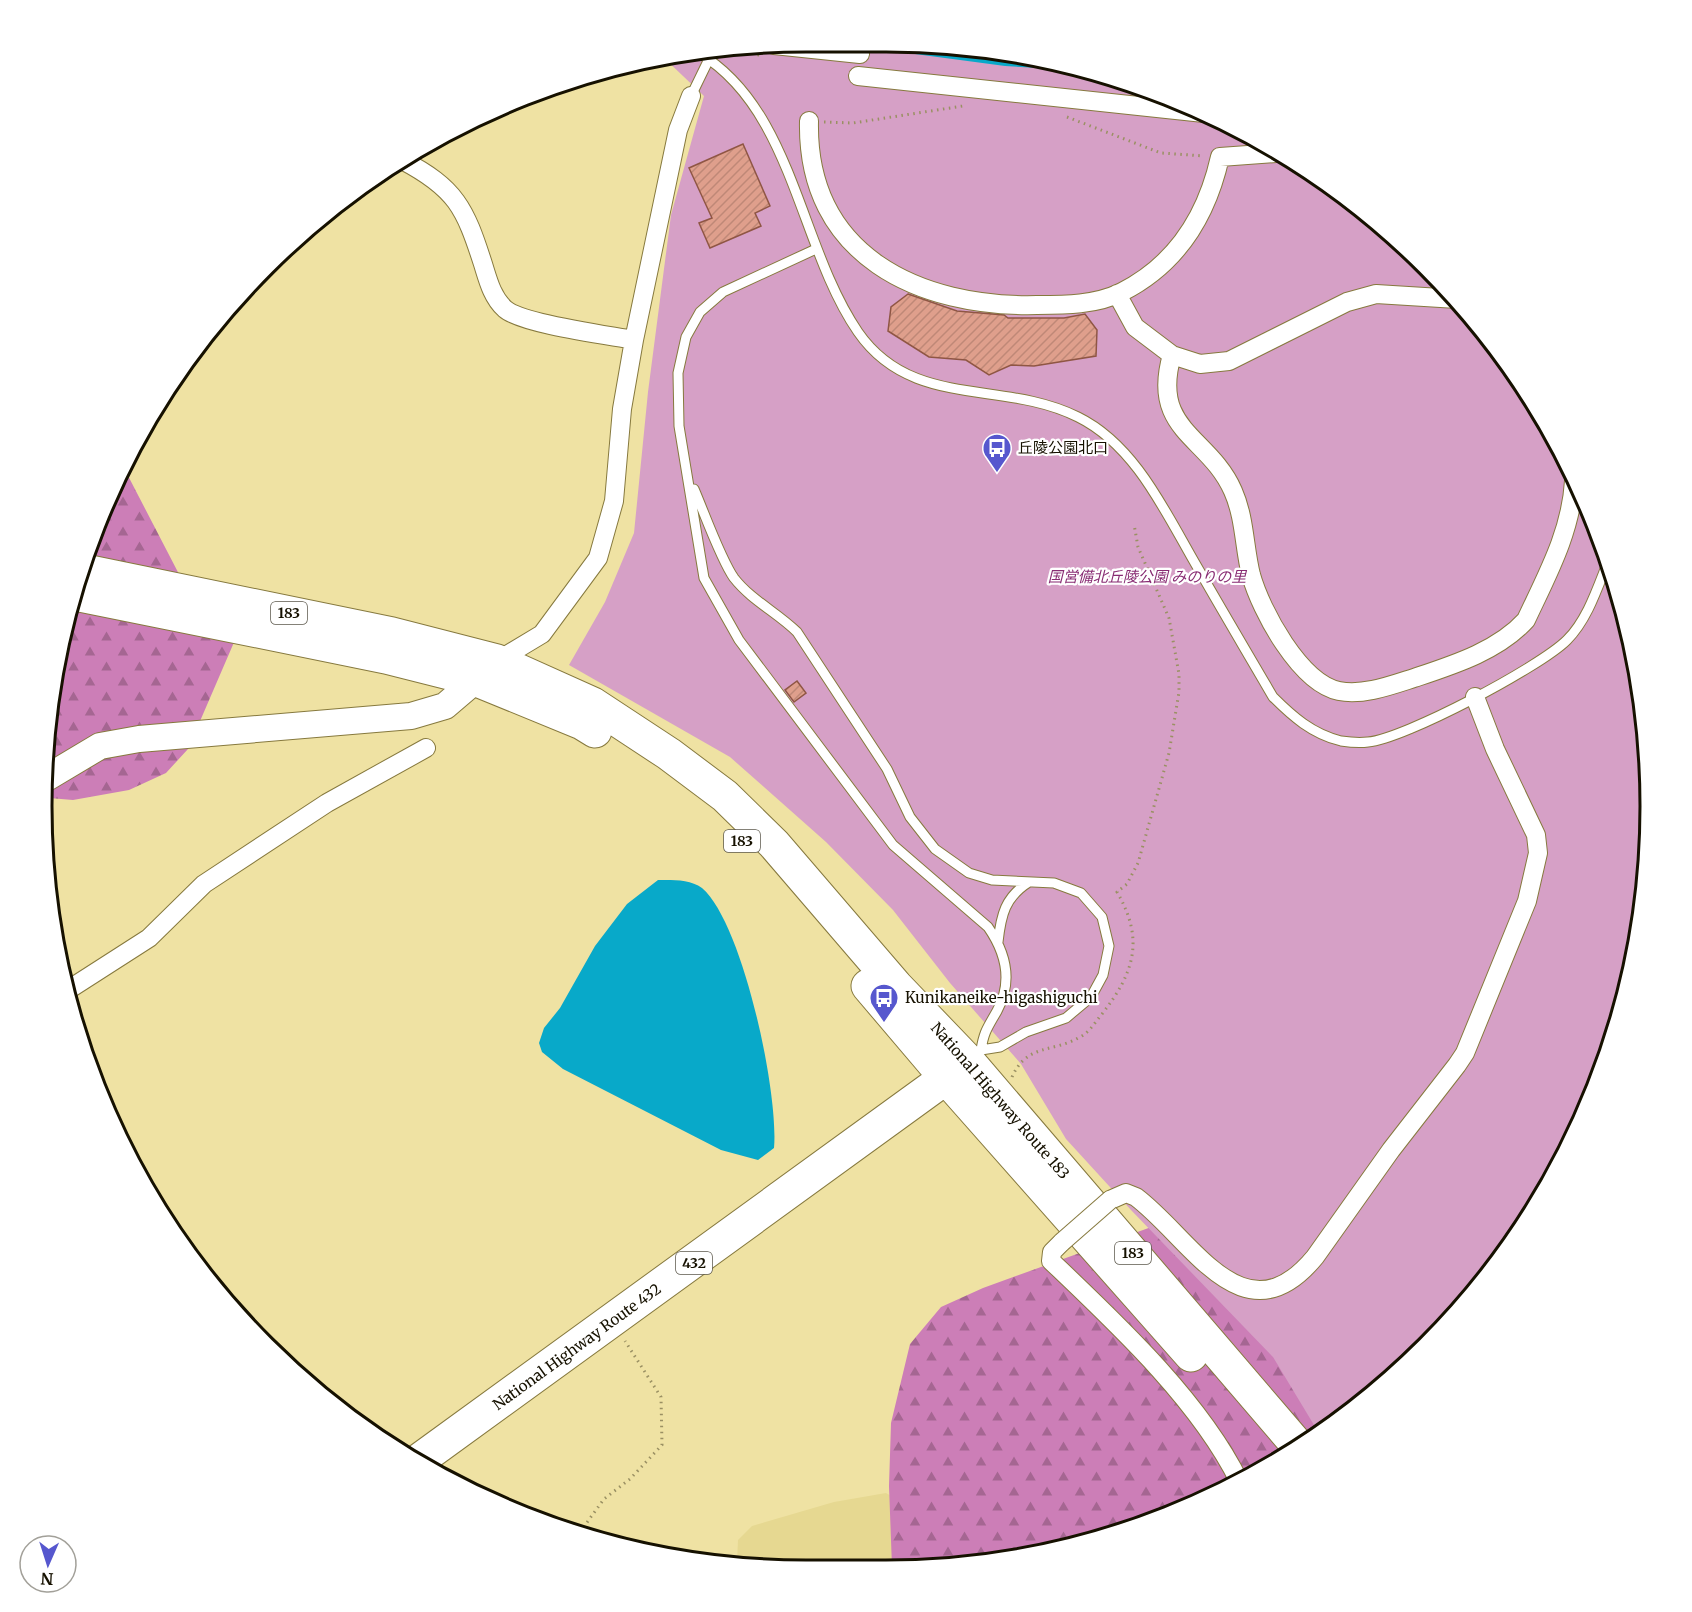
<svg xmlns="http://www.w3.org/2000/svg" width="1692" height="1612" font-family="Merriweather,'Noto Sans JP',serif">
  <defs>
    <pattern id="forest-firs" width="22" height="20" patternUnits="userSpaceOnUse" patternTransform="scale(1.5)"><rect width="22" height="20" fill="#cc7eb7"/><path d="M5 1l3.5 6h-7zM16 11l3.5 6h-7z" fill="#a56692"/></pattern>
    <pattern id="building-hatch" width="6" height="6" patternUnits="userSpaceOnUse" patternTransform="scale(1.5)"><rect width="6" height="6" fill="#df9f8c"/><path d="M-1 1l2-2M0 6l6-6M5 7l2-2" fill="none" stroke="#bf8877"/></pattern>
  </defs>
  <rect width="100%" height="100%" fill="#efe2a3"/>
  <path fill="#e6d891" d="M886,1493L898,1500L914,1566L806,1570L737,1563L738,1540L752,1526L834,1502Z"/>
  <path fill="url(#forest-firs)" d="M124,468L181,578L257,589L188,749L166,773L129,790L73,800L49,798L48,707L82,561Z
    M1644,707L1648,856L1624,1004L1571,1144L1492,1271L1389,1381L1268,1468L1131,1530L985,1564L892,1567L889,1486L891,1423L910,1344L941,1307L983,1288L1378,1145Z"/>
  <path fill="#d6a0c6" d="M806,42L936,44L1084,68L1224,121L1351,200L1461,303L1548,424L1610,561L1644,707L1648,856L1624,1004L1571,1144L1492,1271L1389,1381L1320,1430L1314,1425L1273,1357L1131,1210L1066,1139L1021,1064L950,983L893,910L826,842L730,757L569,665L605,602L634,533L648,392L671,215L704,96L662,56Z"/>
  <path fill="#08a9c9" d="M908,43L936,44L1091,71L1005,66L915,54Z
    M658,880C672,880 690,879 702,888C743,923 779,1094 774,1148L758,1160L721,1150L563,1069L542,1052L539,1043L544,1028L560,1008L595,946L627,904Z"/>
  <path fill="url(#building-hatch)" stroke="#8f5644" stroke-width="1.5" d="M743,144L770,206L755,213L761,226L710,248L699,223L712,218L689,168Z
    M908,294L957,311L1004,315L1008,318H1064L1085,314L1097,330L1096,356L1034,366L1011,365L989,375L966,360L929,357L888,331L891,307Z
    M797,681L806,693L794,702L785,690Z"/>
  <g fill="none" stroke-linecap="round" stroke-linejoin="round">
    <g stroke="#86793e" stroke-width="11">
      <path id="lane" d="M699,53C793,109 799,246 858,332C912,410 1002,379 1078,417C1137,446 1167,516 1199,570C1223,612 1248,654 1273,697C1292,716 1312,734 1341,741C1348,742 1360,743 1368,742C1404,739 1540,667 1567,640C1588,619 1598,586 1609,559
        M691,96L709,59
        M816,249L723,292L700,312L686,337L678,373L679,426L704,578L739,640L893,845L988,927C1006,953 1013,982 997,1011C988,1027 984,1031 981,1050L972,1057
        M694,489C704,512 721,560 734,578C751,600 778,613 797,632L887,769L910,817L935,849L969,873L992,880L1054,883L1081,893L1102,917L1109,946L1103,975L1091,997L1066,1018L1026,1032L1000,1047L981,1050
        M998,942C1001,915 1005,897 1029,882"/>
    </g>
    <g stroke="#86793e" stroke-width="20">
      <path id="street" d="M774,45L860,54
        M858,76L1204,113
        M809,121C806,256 920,308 1037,305C1065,305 1096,305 1122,292C1177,264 1207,215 1220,157L1276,153
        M402,160C456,188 465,208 483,264C488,280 492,297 505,309C522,324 607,335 634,340
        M1117,294L1135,327L1172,355C1150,431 1209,436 1233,491C1245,518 1244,547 1251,575C1261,611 1300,683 1339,691C1363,696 1392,685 1414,678C1453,665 1498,651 1526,620C1547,575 1571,532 1574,481
        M1172,355L1200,364L1229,361L1347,302L1376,294L1457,299
        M497,661L542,634L598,558L614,501L622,409L634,340L678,130L691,96
        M68,990L149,938L204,884L327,803L426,748
        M1110,1200L1126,1193L1136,1197C1192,1239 1244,1343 1315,1257L1391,1150L1457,1065L1465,1053L1527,901L1538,853L1536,835L1495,749L1475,697
        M1062,1242L1052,1252L1051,1261C1116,1323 1199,1400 1239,1481"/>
    </g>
    <g stroke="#86793e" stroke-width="28">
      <path id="secondary" d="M48,777L100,746L139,739L411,716L445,706L486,671"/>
    </g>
    <g stroke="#86793e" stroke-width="35">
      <path id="highway" d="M80,570L392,634L497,661L593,704L669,754L725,796L774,844L896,986L968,1061L1298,1446
        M75,594L386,657L477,680L582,723L595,731
        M868,986L947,1079L1191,1355
        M418,1461L962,1066"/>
    </g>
    <path stroke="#9a9063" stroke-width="3" stroke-dasharray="1.5 4.5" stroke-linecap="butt" d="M741,48L761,56
      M1067,117L1161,153L1204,156
      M824,122L853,123L963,106
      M1540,413L1546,433L1547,423
      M1012,1077C1027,1043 1053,1053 1080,1037C1090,1032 1095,1022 1102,1014C1134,973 1145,940 1117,892L1127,884L1138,863L1169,753L1179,692V674L1169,618L1138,547L1134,524
      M580,1532L604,1499L630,1479L662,1445L661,1397L625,1341"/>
    <use href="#lane" stroke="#fff" stroke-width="9"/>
    <use href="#street" stroke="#fff" stroke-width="18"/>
    <use href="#secondary" stroke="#fff" stroke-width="26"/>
    <use href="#highway" stroke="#fff" stroke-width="33"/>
    <g stroke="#86793e" stroke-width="20" stroke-linecap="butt">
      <path id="street-bridge" d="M1062,1242L1110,1200"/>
    </g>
    <use href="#street-bridge" stroke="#fff" stroke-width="18"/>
  </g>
  <defs>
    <g id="bus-pin" transform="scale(1.5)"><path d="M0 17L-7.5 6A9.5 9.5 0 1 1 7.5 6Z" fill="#5657ce" stroke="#fff"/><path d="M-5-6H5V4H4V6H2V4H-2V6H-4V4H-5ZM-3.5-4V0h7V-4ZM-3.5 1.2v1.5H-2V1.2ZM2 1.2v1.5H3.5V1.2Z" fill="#fff"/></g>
  </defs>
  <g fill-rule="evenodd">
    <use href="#bus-pin" x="997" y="448"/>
    <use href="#bus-pin" x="884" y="998"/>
  </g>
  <g text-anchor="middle" stroke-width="4.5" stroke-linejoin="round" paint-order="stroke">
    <g fill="#fff" stroke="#5c584c" stroke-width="1.5">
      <rect x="271" y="602" width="36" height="22" rx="4.5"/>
      <rect x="724" y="830" width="36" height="22" rx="4.5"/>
      <rect x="1115" y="1242" width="36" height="22" rx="4.5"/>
      <rect x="676" y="1252" width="36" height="22" rx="4.5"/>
    </g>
    <g font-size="14" font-weight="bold" fill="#161100">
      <text x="289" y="618">183</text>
      <text x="742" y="846">183</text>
      <text x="1133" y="1258">183</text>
      <text x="694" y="1268">432</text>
    </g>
    <g font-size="15" fill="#161100" stroke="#fff" text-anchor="start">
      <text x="1018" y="453">丘陵公園北口</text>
      <text x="905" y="1003">Kunikaneike-higashiguchi</text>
    </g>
    <g font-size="15" font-style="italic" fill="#882c73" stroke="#fff">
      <text x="1147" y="582">国営備北丘陵公園 みのりの里</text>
    </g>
    <g font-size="15" fill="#161100" stroke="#fff">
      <text transform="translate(1000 1101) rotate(49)" y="5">National Highway Route 183</text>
      <text transform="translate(577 1347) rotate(-36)" y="5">National Highway Route 432</text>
    </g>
  </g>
  <path d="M0 0H1692V1612H0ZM806 52H886A754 754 0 0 1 1640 806V806A754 754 0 0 1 886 1560H806A754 754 0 0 1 52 806V806A754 754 0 0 1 806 52Z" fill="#fff" fill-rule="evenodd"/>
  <path fill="none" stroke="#161100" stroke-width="3" d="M806 52H886A754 754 0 0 1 1640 806V806A754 754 0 0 1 886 1560H806A754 754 0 0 1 52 806V806A754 754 0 0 1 806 52Z"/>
  <g transform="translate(48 1564) rotate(183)"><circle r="28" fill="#ffffff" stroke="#a2a099" stroke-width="1.5"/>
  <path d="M0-4.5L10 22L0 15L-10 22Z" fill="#5657ce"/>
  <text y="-9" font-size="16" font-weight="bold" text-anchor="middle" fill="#161100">N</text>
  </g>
</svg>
